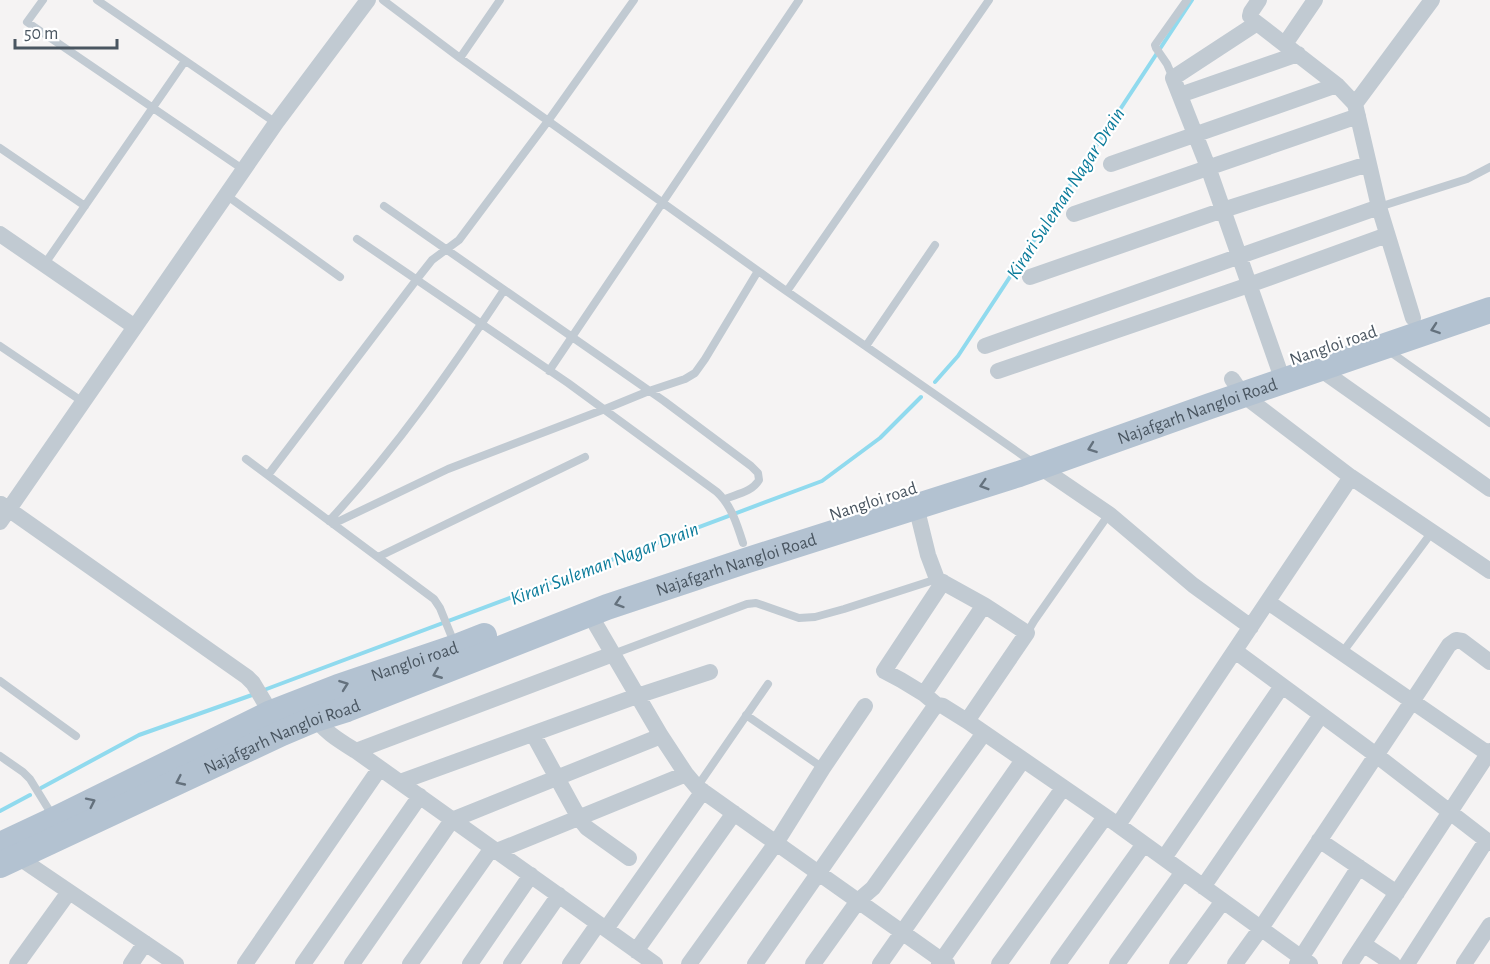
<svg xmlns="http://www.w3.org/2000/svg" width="1490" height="964" font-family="'Alegreya Sans',sans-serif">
  <rect width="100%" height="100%" fill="#f5f3f3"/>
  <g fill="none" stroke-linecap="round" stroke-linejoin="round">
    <path stroke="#90daee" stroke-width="4" d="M935,382L958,356L1192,0
      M264,690L822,481L880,438L921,397
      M41,788L139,735L252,695
      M0,811L30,795"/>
    <path stroke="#c1cad2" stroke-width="8" d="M43,0L27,22L244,170
      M97,0L276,123
      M383,0L460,58L782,288L1035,464
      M460,58L500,0
      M1173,78L1167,64L1156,48L1155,45L1187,0
      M0,148L85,206
      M226,195L340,277
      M384,206L664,401L751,466L758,473L759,480C752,492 737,494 725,499
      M1379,207L1467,179L1490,167
      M357,239L568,383L717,492C731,505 737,524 743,543
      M44,265L185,61
      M787,291L989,0
      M0,346L83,402
      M866,346L935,245
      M1389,351L1490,423
      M549,371L799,0
      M246,459L434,599L440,608L455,645
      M268,475L417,279L432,260L459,240L548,121L634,0
      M329,521C395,450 451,370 504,290
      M333,524L448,469L605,409L649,391L685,379L695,373L705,359L758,271
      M378,557L585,457
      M1027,633L1034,621L1109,514
      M1342,653L1432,532
      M613,654L747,604L756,603L799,618L815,617L844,609L937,579
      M0,681L76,736
      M746,715L823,768
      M0,756L23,772L30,779L54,818
      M697,787L768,684"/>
    <path stroke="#c1cad2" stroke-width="16" d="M1259,0L1251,12L1250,16L1253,20L1337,85L1355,104L1379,207L1413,318
      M1257,23L1173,78L1208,167L1283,381
      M1285,44L1315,0
      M1180,95L1298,54
      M1355,104L1432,0
      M1111,164L1337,85
      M1074,214L1358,116
      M0,234L135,327
      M1030,277L1223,210L1368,164
      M985,346L1379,207
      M1320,369L1490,489
      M998,371L1249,285L1387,235
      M1232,379L1243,395L1351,477L1490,571
      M1040,467L1109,514L1193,585L1251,627
      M1,504L247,677L253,683L271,713
      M916,506L928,555L937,579L984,605L924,694
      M0,522L276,123L368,0
      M943,582L884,671L901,680L924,694L937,705L943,706L967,721L1118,825L1310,964
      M1268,602L1490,755
      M589,613L661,736L686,774L697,787L947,964
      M1235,651L1376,755L1490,843
      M312,714C323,731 340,741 356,751L655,964
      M967,721L1027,633L984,605
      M533,734L579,818L587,828L629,858
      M356,751L613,654
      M400,782L637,696L710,672
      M1118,825L1351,477
      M1319,840L1397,893
      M497,851L686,774
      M18,857L176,964
      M1164,858L1282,686
      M1203,887L1321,715
      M606,929L703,791
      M1363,944L1393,964
      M636,951L734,813
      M17,964L69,892
      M131,964L145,943
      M245,964L380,768
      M303,964L420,796
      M352,964L452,820L661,736
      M410,964L492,848
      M470,964L531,875
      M511,964L559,895
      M570,964L598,924
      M689,964L776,843L823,768L865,706
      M755,964L933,709L937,705
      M813,964L858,901L873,888L984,733
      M880,964L1023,760
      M939,964L1063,788
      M999,964L1105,817
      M1058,964L1144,844
      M1117,964L1183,872
      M1177,964L1223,901
      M1235,964L1261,928L1423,685L1449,645L1456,640L1462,641L1490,662
      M1297,964L1359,867
      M1350,964L1490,751
      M1407,964L1486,841
      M1464,964L1490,925"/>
    <g stroke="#b3c2d1" stroke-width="26">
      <path id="s1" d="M0,845L62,816L271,713L338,687L456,647L484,636"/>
      <path id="s2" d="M0,865L282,733L315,719L347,709L607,607L748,560L1019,474L1210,406L1490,310"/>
    </g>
  </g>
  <defs><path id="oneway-chevron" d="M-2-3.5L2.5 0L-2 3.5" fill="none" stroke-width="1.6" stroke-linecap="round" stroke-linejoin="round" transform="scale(1.5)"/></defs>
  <g stroke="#64717d">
    <use href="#oneway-chevron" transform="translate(1435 329) rotate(161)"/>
    <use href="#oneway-chevron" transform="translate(1092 448) rotate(160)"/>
    <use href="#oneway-chevron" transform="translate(984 485) rotate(163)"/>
    <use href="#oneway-chevron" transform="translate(619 603) rotate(162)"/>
    <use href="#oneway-chevron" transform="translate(437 674) rotate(158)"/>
    <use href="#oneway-chevron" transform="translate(344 685) rotate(-20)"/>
    <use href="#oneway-chevron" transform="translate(180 781) rotate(155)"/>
    <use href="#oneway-chevron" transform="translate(91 802) rotate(-26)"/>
  </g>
  <g text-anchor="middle" stroke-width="4.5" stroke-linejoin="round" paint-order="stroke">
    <g font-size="18" fill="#4a5661" stroke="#fff">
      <text transform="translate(1333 345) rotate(-19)" y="6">Nangloi road</text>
      <text dy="6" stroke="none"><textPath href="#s2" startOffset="1282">Najafgarh Nangloi Road</textPath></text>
      <text transform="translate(873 501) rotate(-18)" y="6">Nangloi road</text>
      <text dy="6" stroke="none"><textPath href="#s2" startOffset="796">Najafgarh Nangloi Road</textPath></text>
      <text dy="6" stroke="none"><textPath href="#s1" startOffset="454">Nangloi road</textPath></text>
      <text dy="6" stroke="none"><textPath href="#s2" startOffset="310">Najafgarh Nangloi Road</textPath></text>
    </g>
    <g font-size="20" font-style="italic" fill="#0c7c9b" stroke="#fff">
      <text transform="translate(1065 193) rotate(-57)" y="7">Kirari Suleman Nagar Drain</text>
      <text transform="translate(604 563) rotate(-21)" y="7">Kirari Suleman Nagar Drain</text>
    </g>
  </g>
  <path d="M15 39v9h102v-9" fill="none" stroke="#4a5661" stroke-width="3"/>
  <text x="24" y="39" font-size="18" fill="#4a5661" stroke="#ffffff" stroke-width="4.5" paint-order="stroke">50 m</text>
</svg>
